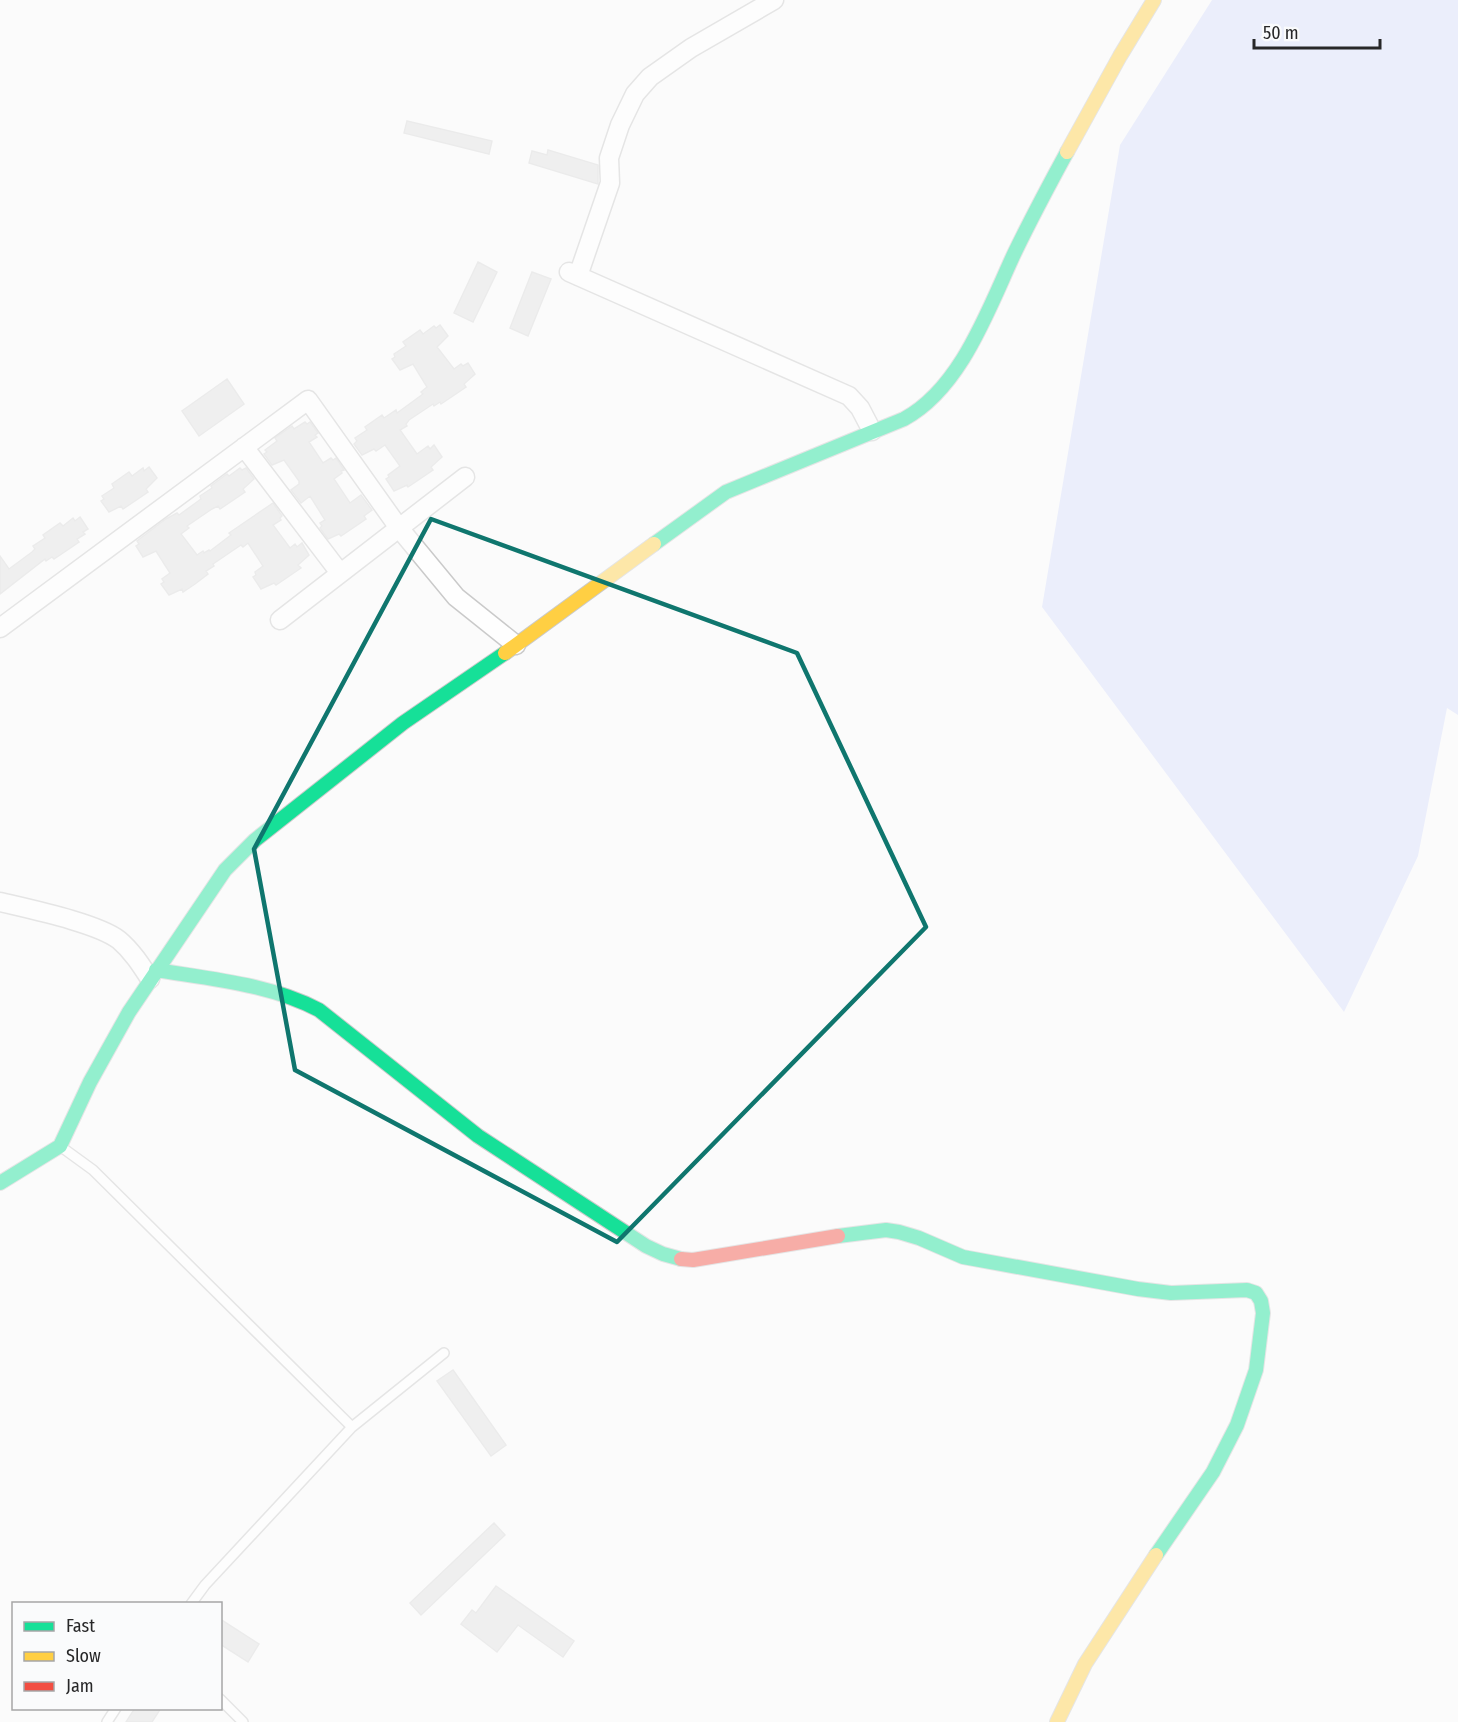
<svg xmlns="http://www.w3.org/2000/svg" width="1458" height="1722" font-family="'Fira Sans Condensed',sans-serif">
  <rect width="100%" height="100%" fill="#fbfbfb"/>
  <path fill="#d8defb" d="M1212,0H1458V715L1447,708L1418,856L1344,1012L1042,607L1120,145Z"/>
  <path fill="#e1e1e1" stroke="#d8d8d8" stroke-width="1.5" d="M407,121L492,141L489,154L404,133Z
    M548,150L598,165V184L529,163L532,151L547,155Z
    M478,262L497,272L473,322L454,313Z
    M532,272L551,279L528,336L510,328Z
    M440,325L448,336L437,347L454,369L461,364L463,366L468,363L475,374L464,384L466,387L441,404L440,402L434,406L433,404L409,420L406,424L407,426L400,430L417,454L428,446L430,449L434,445L442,457L431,467L433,470L408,487L407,485L394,491L386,479L389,477L388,475L400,466L385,445L376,451L374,449L362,455L354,444L357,441L355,438L367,430L365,427L382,415L384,418L396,410L397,413L423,394L421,392L427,387L413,364L400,370L392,359L395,357L394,354L406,346L403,342L420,330L423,334L434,326L436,328Z
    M227,379L244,404L199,436L182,411Z
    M305,422L307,424L310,422L318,433L315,435L317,437L309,442L323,463L331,458L333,460L336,458L344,470L341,471L342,473L334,479L350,503L361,495L372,510L364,516L366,519L341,536L339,534L328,539L320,528L322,526L320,523L325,520L310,496L301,503L291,490L299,484V481L284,460L272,465L264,454L267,452L265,450L277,441L275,438L292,426L294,429Z
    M149,467L157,478L146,489L148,492L123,509L121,506L109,512L101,501L104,499L102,496L114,488L112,484L129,472L132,476L143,468L144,471Z
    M240,468L242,470L246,468L254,479L243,489L245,492L220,509L218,506L212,509L187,526L189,528L181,534L197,555L203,551L204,553L209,550L210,551L231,535L229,533L273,503L282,516L280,518L281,520L273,525L290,548L295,544L297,547L302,543L309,555L298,565L301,568L276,585L274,583L261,589L253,577L256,575L255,572L263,566L248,543L243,547L241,545L213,564L214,566L206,571L208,574L195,584L183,592L182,589L169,595L161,584L164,582L162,579L170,573L156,551L143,557L136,546L139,544L137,541L166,519L177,513L179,515L201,499L200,496L212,488L211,486L227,474L229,476Z
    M80,517L88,529L83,532L85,534L77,539L79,542L54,559L52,557L46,561L45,559L0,594V556L9,569L32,552L35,549L33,546L45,538L43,535L60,523L63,526L73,518L75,521Z
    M453,1370L506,1445L491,1456L437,1381Z
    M494,1523L505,1535L421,1615L410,1603Z
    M496,1586L574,1641L563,1657L518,1625L497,1652L461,1624L472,1610L476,1613Z
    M220,1619L259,1644L248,1662L220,1644Z
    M135,1708H161L152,1722H126Z"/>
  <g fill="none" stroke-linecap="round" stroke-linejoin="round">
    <g stroke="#cacaca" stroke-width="12">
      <path id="lane" d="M60,1146L93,1170L352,1427
        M191,1604L205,1585L352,1427L444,1353
        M220,1699L243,1722
        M107,1722L116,1708"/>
    </g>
    <g stroke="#cacaca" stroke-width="21">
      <path id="street" d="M569,272L849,396L860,408L872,431
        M578,276L610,183L609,158L620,125L635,94L650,77L691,48L774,0
        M244,447L340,573
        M280,620L465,477
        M0,628L308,400L399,528L456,597L516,645
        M0,902C29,909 97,923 119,940C132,951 141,965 150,979"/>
    </g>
    <g stroke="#cacaca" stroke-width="16">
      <path id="fast" d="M654,544L726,492L904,419C961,388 988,310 1014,254C1031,219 1049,185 1067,152
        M156,970C211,979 269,984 319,1010L478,1136L646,1246L663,1254L681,1259
        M0,1183L60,1146L90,1082L129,1012L225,870L255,840L403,723L505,653
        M838,1236L886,1230L899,1232L919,1238L963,1257L1138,1289L1171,1293L1247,1290L1256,1293L1261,1301L1263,1313L1256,1370L1237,1425L1213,1472L1156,1555"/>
    </g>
    <g stroke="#cacaca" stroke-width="16">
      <path id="slow" d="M1067,152L1120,56L1154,0
        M505,653L654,544
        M1057,1722L1085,1664L1156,1555"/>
    </g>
    <g stroke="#cacaca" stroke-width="16">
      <path id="jam" d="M681,1259L693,1260L838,1236"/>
    </g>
    <use href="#lane" stroke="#fefefe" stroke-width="9"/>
    <use href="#street" stroke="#fefefe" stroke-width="18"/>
    <use href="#fast" stroke="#16e098" stroke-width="14"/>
    <use href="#slow" stroke="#ffcf43" stroke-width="14"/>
    <use href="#jam" stroke="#f24e42" stroke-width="14"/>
  </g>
  <path d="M0 0H1458V1722H0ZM431,519L797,653L926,927L617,1242L295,1070L254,849Z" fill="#fbfbfb" fill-opacity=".55" fill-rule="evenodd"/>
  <path fill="none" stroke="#0f766e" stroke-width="4.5" stroke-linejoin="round" d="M431,519L797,653L926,927L617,1242L295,1070L254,849Z"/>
  <rect x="12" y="1602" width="210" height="108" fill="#fafbfc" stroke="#a6a6a7" stroke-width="1.5"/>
  <rect x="24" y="1622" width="30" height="9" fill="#16e098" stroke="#a6a6a7" stroke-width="1.5"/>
  <text x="66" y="1632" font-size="18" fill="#272728">Fast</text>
  <rect x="24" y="1652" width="30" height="9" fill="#ffcf43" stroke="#a6a6a7" stroke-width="1.5"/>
  <text x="66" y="1662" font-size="18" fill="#272728">Slow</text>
  <rect x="24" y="1682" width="30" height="9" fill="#f24e42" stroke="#a6a6a7" stroke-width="1.5"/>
  <text x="66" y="1692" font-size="18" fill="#272728">Jam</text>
  <path d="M1254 39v9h126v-9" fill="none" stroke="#272728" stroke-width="3"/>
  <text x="1263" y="39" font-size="18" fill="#272728" stroke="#fafbfc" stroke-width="4.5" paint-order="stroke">50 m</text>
</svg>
